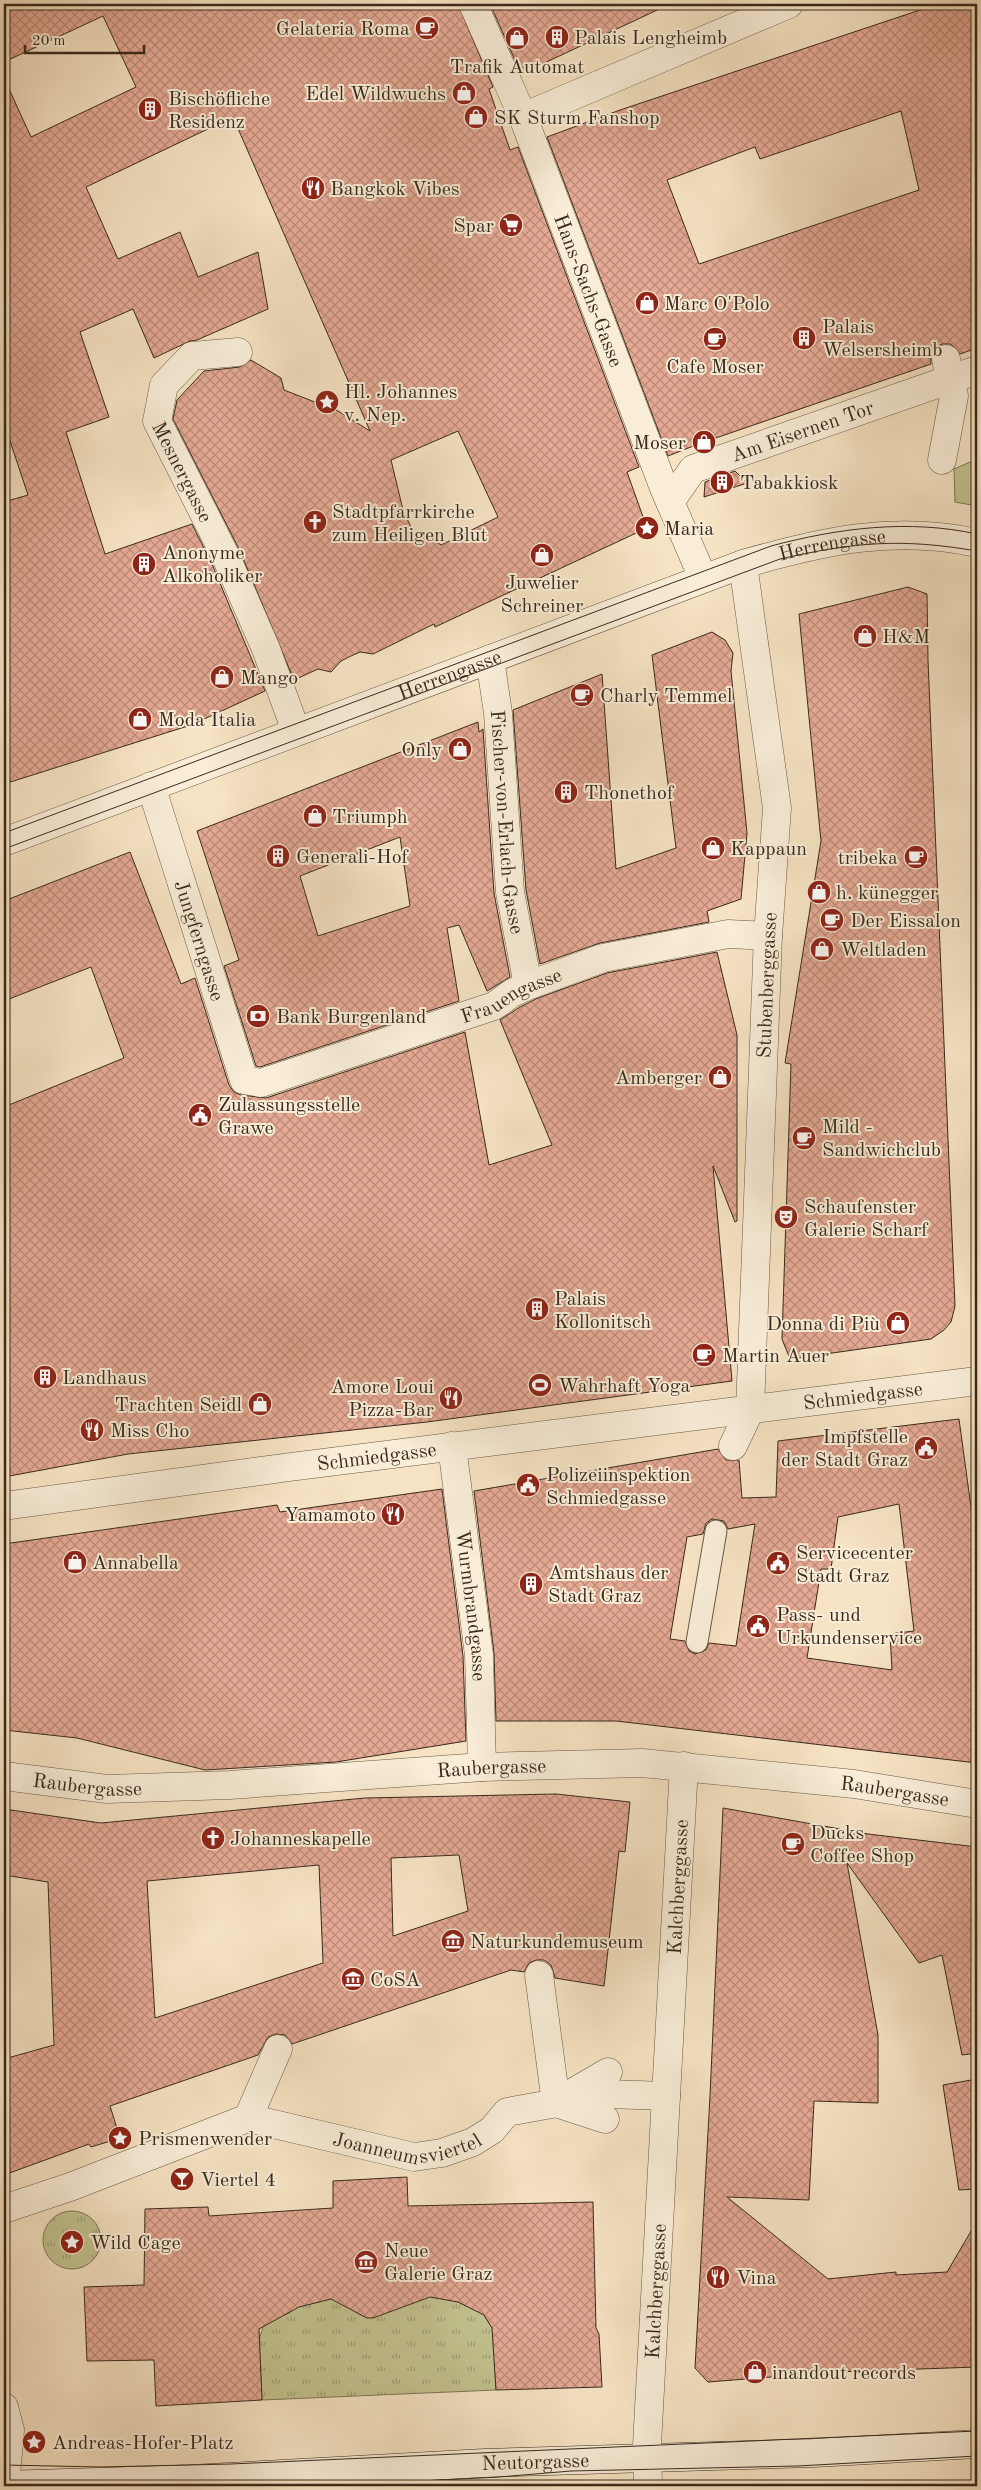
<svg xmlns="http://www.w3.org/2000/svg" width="981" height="2490" font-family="'Old Standard TT',serif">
  <defs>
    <pattern id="grass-tufts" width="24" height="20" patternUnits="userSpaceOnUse" patternTransform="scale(1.25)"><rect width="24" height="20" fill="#c2c28f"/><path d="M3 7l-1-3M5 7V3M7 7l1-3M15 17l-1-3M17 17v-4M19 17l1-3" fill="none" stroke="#9f9e74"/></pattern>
    <pattern id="building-cross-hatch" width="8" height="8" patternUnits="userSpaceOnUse" patternTransform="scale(1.25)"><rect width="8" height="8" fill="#e5a994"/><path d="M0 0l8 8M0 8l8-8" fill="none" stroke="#bb8a78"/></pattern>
  </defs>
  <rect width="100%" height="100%" fill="#f6e3c3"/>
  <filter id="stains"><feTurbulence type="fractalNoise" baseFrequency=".004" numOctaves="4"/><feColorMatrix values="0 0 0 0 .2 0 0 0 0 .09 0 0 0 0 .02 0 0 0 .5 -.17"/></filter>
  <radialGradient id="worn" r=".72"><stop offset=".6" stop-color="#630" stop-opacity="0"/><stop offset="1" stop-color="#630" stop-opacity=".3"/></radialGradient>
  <path fill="url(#grass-tufts)" stroke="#7e7656" d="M43 2240a29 29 0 1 1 58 0a29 29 0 1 1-58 0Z
    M415,2293L458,2302L485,2314V2317L496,2334L493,2336L496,2390L262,2400L259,2340L264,2324L291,2312L292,2308L319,2302L320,2299L335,2298L362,2316Z"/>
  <path fill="#c2c28f" stroke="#7e7656" d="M977,459V506L955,502L954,469Z"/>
  <path fill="url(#building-cross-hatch)" stroke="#392a1c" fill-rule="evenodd" d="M4,4H458L493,87L489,89L510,150L518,147L639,467L627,472L647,528L435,627L434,624L373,654L360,652L351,656L341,661L331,672L318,669L294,680L240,551L173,419L177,400L204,371L240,367L251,360L281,378L284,390L338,411L370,431L233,117L86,187L118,259L180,232L198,277L258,252L268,309L197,340L190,341L154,358L133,309L80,332L109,417L66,432L105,554L192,524L212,564L265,691L191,725L4,784V502L28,495L4,423V78L31,137L136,87L103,16L4,62ZM458,431L498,517L441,545L428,536L417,540L403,510L391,460Z
    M490,4H670L521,74Z
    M938,4H977V348L960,354L951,344H942L935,348L931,354V364L707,441L712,446L706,448V441L668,456L547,137L620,110ZM901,111L919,190L699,264L667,180L755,147L760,159Z
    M735,471L747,483L704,497L705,482Z
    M908,587L927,594L928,660L955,1306L951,1322L944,1330L931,1339L790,1359L782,1339L791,1064L785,1063L821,841L799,614Z
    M712,632L725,640L733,653L731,671L747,833L741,899L707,911L709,922L600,943L540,964L526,890L513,710L602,674L616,869L676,848L652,655Z
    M478,722L479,732L483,729L494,893L510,977L487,991L459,925L447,928L459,1001L260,1067L256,1066L224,966L239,960L197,831ZM400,837L410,906L318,936L300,876Z
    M130,852L181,984L195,978L229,1085L234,1092L241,1095L266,1098L465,1032L489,1165L552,1145L500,1020L520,1007L538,998L607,973L717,952L737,1035V1221L735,1222L713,1166L732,1381L427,1422L128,1454L4,1477V1107L124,1058L91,967L4,1001V901Z
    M959,1419L977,1551V1763L616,1721H496L494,1653L474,1491L718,1449L726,1460H739L742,1498L776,1497L778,1441ZM899,1504L914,1631L890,1634L892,1670L807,1658L821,1569H831L838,1517ZM712,1519L724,1521L728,1529L755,1524L736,1646L709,1643L706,1650L695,1654L689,1651L685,1641L670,1639L687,1537L703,1534L706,1523Z
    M442,1489L463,1656L466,1741L336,1762L205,1770L77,1738L4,1730V1544L277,1505L280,1512Z
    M556,1794L630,1802L625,1852L619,1851L604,1986L555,1978L551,1965L544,1960H536L529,1963L524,1972L511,1970L292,2044L285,2035L276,2034L268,2037L258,2055L110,2106L120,2138L91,2147L89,2144L4,2175V2059L54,2045L48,1882L4,1875V1809L101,1823L365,1798ZM459,1855L468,1911L393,1936L391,1858ZM319,1865L323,1963L155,2018L147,1881Z
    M723,1808L868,1834L977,1847V2053L962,2055L942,1955L919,1963L847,1863L878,2035V2103L814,2101L809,2200L727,2197L828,2279L896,2272V2275L947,2272L977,2221V2367L834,2372L708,2382L695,2368L710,2096Z
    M977,2079V2189L959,2190L943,2085Z
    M407,2177L408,2206L593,2202L596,2328L599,2334L602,2387L496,2390L492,2328L484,2315L458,2302L430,2297L373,2318H367L331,2299L299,2307L259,2329L262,2400L156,2406L154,2360L87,2361L84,2287L144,2285L145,2209L208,2207L209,2216L333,2208V2181Z"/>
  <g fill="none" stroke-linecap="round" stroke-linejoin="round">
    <g stroke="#685846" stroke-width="23">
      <path id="lane" d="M697,1642L716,1531"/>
    </g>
    <g stroke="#685846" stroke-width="29">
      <g id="street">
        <path id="s1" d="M473,4L523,117L664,488L703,578"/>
        <path d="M523,117L789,4"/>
        <path id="s2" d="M238,352L192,356L164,385L157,421L226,557L266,649L296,731"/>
        <path d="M942,460L954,396L946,359"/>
        <path id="s3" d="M670,502L693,469L977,370"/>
        <path id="s4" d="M490,659L498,713L510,892L526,975L532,984"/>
        <path id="s5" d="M151,786L244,1080L261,1083L494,1006L512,993L532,984L603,958L728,934L768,936"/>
        <path id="s6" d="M4,842L743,564C823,541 893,525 977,543"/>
        <path id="s7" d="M452,1446L479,1655L482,1767"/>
        <path id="s8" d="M733,1446L750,1410L768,936L777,808L743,564"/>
        <path id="s9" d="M4,1506L290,1467L977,1381"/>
        <path id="s10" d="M4,1776L107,1789L230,1785L482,1767L642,1763L854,1784L977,1804"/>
        <path d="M539,1975L556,2103"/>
        <path d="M572,2093L608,2072"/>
        <path d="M559,2104L605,2119"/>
        <path d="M248,2118L278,2049"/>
        <path id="s11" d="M4,2209L70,2187L248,2118L414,2157L442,2153L473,2142L492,2130L507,2112L607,2094L666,2096"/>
        <path d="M4,2407L10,2430L5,2486"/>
        <path id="s12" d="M648,2486L647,2445L684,1766"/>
      </g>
    </g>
    <g stroke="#392a1c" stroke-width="29">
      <g id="secondary">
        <path id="s13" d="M4,2485L191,2479L485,2463L813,2453L977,2444"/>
      </g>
    </g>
    <use href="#lane" stroke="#f9edd8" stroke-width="21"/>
    <use href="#street" stroke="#f9edd8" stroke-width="28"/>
    <use href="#secondary" stroke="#f9edd8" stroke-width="28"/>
    <path stroke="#392a1c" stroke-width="1" d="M4,833L771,546C839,528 908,519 977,534
      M4,849L780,559C855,542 901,538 977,551
      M4,2465L101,2467L231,2464L977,2431
      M325,2486L499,2477L571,2471L798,2466L977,2456"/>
  </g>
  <defs>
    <g id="cafe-disc" transform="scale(1.25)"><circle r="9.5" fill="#8f2418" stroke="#f9edd8"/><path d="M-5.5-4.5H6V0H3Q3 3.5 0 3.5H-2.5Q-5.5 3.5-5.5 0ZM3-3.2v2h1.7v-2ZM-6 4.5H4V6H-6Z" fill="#fff"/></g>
    <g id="building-disc" transform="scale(1.25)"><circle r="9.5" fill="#8f2418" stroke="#f9edd8"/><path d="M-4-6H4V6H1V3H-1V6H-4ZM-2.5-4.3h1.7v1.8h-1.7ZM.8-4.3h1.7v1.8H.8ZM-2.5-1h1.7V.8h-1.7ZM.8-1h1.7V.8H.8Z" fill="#fff"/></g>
    <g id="shop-disc" transform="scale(1.25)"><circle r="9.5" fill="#8f2418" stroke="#f9edd8"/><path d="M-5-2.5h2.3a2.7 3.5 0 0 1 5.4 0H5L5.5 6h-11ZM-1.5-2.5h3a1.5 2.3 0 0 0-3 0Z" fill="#fff"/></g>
    <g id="restaurant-disc" transform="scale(1.25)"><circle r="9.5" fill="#8f2418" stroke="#f9edd8"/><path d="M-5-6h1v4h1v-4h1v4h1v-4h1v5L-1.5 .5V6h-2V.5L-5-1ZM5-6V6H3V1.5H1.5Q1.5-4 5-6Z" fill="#fff"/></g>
    <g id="supermarket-disc" transform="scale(1.25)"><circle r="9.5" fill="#8f2418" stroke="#f9edd8"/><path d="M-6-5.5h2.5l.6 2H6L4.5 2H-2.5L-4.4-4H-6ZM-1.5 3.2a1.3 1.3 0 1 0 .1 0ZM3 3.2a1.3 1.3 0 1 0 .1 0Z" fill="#fff"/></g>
    <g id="sight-disc" transform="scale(1.25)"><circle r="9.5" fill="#8f2418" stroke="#f9edd8"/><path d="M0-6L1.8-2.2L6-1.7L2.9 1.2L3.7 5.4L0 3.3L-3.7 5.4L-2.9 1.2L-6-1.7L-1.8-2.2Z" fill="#fff"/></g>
    <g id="church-disc" transform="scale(1.25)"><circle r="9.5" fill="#8f2418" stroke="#f9edd8"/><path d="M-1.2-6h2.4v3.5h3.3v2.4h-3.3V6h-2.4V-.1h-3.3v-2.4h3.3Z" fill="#fff"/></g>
    <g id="bank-disc" transform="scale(1.25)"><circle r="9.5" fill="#8f2418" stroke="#f9edd8"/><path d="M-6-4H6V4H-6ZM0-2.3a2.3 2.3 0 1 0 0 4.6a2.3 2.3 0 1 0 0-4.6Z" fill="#fff"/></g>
    <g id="civic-disc" transform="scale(1.25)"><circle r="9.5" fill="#8f2418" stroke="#f9edd8"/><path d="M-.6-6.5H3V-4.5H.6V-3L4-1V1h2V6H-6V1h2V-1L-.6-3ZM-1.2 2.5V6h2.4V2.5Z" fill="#fff"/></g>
    <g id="theatre-disc" transform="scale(1.25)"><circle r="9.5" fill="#8f2418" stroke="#f9edd8"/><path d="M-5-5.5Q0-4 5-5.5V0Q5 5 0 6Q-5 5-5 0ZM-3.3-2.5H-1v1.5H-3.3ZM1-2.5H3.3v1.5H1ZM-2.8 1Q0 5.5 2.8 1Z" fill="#fff"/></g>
    <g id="stadium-disc" transform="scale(1.25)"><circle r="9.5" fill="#8f2418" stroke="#f9edd8"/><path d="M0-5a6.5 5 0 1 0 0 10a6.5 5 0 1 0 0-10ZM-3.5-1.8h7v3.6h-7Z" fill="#fff"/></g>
    <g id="museum-disc" transform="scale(1.25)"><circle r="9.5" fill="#8f2418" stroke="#f9edd8"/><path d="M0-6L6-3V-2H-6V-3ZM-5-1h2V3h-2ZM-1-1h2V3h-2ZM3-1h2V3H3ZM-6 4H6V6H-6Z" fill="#fff"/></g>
    <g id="bar-disc" transform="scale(1.25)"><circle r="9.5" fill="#8f2418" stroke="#f9edd8"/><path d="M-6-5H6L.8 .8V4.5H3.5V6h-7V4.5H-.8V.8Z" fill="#fff"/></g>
  </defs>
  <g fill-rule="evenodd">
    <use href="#cafe-disc" x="427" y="28"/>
    <use href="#building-disc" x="557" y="37"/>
    <use href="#shop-disc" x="517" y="38"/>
    <use href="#shop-disc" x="464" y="93"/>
    <use href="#building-disc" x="150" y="109"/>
    <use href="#shop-disc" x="476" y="117"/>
    <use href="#restaurant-disc" x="313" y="188"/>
    <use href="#supermarket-disc" x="511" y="225"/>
    <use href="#shop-disc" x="647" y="303"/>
    <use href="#building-disc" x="804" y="338"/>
    <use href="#cafe-disc" x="715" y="339"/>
    <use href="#sight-disc" x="327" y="402"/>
    <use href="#shop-disc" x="704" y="442"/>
    <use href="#building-disc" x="722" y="482"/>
    <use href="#church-disc" x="315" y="522"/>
    <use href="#sight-disc" x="647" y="528"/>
    <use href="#shop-disc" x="542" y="555"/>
    <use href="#building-disc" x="144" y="564"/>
    <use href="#shop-disc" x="865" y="636"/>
    <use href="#shop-disc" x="222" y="677"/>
    <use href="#cafe-disc" x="582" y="695"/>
    <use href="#shop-disc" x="140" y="719"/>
    <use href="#shop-disc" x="460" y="749"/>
    <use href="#building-disc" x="566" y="792"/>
    <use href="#shop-disc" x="315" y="816"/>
    <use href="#shop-disc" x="713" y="848"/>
    <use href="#building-disc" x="278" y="856"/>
    <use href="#cafe-disc" x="916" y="857"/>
    <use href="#shop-disc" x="819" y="892"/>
    <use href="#cafe-disc" x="832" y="920"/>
    <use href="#shop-disc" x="822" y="949"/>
    <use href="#bank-disc" x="258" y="1016"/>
    <use href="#shop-disc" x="720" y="1077"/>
    <use href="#civic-disc" x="200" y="1115"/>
    <use href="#cafe-disc" x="804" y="1138"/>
    <use href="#theatre-disc" x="786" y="1217"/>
    <use href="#building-disc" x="537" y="1309"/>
    <use href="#shop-disc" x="898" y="1323"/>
    <use href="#cafe-disc" x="704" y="1355"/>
    <use href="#building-disc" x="45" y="1377"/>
    <use href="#stadium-disc" x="540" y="1385"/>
    <use href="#restaurant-disc" x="451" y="1398"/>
    <use href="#shop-disc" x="260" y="1404"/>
    <use href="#restaurant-disc" x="92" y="1430"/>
    <use href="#civic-disc" x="926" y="1448"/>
    <use href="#civic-disc" x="528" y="1485"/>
    <use href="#restaurant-disc" x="393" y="1514"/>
    <use href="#shop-disc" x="75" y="1562"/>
    <use href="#civic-disc" x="778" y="1563"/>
    <use href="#building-disc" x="531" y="1584"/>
    <use href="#civic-disc" x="758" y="1626"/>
    <use href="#church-disc" x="213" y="1838"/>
    <use href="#cafe-disc" x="793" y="1844"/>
    <use href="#museum-disc" x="453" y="1941"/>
    <use href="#museum-disc" x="353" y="1979"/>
    <use href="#sight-disc" x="120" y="2138"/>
    <use href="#bar-disc" x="182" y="2179"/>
    <use href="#sight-disc" x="72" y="2242"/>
    <use href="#museum-disc" x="366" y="2262"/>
    <use href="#restaurant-disc" x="718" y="2277"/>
    <use href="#shop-disc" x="755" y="2372"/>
    <use href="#sight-disc" x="34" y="2442"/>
  </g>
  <g text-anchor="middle" stroke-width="4" stroke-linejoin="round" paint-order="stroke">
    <g font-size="20" fill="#392a1c" stroke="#f9edd8" text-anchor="start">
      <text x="410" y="35" text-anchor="end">Gelateria Roma</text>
      <text x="574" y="44">Palais Lengheimb</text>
      <text x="517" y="73" text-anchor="middle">Trafik Automat</text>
      <text x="446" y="100" text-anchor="end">Edel Wildwuchs</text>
      <text x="168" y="105">Bischöfliche<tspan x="168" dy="23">Residenz</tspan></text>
      <text x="494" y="124">SK Sturm Fanshop</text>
      <text x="330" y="195">Bangkok Vibes</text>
      <text x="494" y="232" text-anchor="end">Spar</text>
      <text x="664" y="310">Marc O'Polo</text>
      <text x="822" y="333">Palais<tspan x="822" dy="23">Welsersheimb</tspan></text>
      <text x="715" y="373" text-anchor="middle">Cafe Moser</text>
      <text x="344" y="398">Hl. Johannes<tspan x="344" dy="23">v. Nep.</tspan></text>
      <text x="686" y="449" text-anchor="end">Moser</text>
      <text x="740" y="489">Tabakkiosk</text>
      <text x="332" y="518">Stadtpfarrkirche<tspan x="332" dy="23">zum Heiligen Blut</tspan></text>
      <text x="664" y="535">Maria</text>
      <text x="162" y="559">Anonyme<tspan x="162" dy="23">Alkoholiker</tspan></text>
      <text x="542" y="589" text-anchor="middle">Juwelier<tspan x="542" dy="23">Schreiner</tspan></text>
      <text x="882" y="643">H&amp;M</text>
      <text x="240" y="684">Mango</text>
      <text x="600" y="702">Charly Temmel</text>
      <text x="158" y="726">Moda Italia</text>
      <text x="442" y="756" text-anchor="end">Only</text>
      <text x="584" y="799">Thonethof</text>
      <text x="332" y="823">Triumph</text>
      <text x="730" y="855">Kappaun</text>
      <text x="296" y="863">Generali-Hof</text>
      <text x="898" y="864" text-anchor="end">tribeka</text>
      <text x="836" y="899">h. künegger</text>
      <text x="850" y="927">Der Eissalon</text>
      <text x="840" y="956">Weltladen</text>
      <text x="276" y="1023">Bank Burgenland</text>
      <text x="702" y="1084" text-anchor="end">Amberger</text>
      <text x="218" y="1111">Zulassungsstelle<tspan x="218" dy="23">Grawe</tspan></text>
      <text x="822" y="1133">Mild -<tspan x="822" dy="23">Sandwichclub</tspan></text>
      <text x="804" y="1213">Schaufenster<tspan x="804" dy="23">Galerie Scharf</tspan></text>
      <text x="554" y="1305">Palais<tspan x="554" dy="23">Kollonitsch</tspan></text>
      <text x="880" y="1330" text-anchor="end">Donna di Più</text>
      <text x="722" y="1362">Martin Auer</text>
      <text x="62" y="1384">Landhaus</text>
      <text x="558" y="1392">Wahrhaft Yoga</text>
      <text x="434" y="1393" text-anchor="end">Amore Loui<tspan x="434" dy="23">Pizza-Bar</tspan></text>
      <text x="242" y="1411" text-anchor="end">Trachten Seidl</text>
      <text x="110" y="1437">Miss Cho</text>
      <text x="908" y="1443" text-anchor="end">Impfstelle<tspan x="908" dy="23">der Stadt Graz</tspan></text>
      <text x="546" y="1481">Polizeiinspektion<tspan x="546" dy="23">Schmiedgasse</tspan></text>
      <text x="376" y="1521" text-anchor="end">Yamamoto</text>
      <text x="796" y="1559">Servicecenter<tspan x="796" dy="23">Stadt Graz</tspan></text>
      <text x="92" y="1569">Annabella</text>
      <text x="548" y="1579">Amtshaus der<tspan x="548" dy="23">Stadt Graz</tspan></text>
      <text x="776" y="1621">Pass- und<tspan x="776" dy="23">Urkundenservice</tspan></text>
      <text x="810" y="1839">Ducks<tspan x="810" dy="23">Coffee Shop</tspan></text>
      <text x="230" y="1845">Johanneskapelle</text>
      <text x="470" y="1948">Naturkundemuseum</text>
      <text x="370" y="1986">CoSA</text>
      <text x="138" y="2145">Prismenwender</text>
      <text x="200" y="2186">Viertel 4</text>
      <text x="90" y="2249">Wild Cage</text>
      <text x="384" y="2257">Neue<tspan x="384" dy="23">Galerie Graz</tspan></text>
      <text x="736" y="2284">Vina</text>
      <text x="772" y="2379">inandout records</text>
      <text x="52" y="2449">Andreas-Hofer-Platz</text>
    </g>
    <g font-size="20" fill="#392a1c" stroke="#f9edd8">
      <text dy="7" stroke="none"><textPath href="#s1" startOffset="309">Hans-Sachs-Gasse</textPath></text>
      <text dy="7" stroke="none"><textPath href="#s3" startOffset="156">Am Eisernen Tor</textPath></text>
      <text dy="7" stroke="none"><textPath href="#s2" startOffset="180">Mesnergasse</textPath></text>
      <text dy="7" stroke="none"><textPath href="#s6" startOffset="881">Herrengasse</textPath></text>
      <text dy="7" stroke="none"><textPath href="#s6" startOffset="476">Herrengasse</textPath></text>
      <text dy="7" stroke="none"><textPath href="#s4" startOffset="164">Fischer-von-Erlach-Gasse</textPath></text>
      <text dy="7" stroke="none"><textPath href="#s5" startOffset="162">Jungferngasse</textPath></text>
      <text dy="7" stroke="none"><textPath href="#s8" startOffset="465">Stubenberggasse</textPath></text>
      <text dy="7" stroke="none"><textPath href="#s5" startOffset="591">Frauengasse</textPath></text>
      <text dy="7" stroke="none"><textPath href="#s9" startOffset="866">Schmiedgasse</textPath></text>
      <text dy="7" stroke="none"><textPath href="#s9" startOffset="376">Schmiedgasse</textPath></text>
      <text dy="7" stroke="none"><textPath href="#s7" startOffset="161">Wurmbrandgasse</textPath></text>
      <text dy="7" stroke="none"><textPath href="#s10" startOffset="489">Raubergasse</textPath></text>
      <text dy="7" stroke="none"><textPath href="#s10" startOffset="84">Raubergasse</textPath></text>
      <text dy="7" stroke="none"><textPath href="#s10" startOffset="894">Raubergasse</textPath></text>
      <text dy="7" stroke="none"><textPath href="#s12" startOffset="600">Kalchberggasse</textPath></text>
      <text dy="7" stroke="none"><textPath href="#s11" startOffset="424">Joanneumsviertel</textPath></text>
      <text dy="7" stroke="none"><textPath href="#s12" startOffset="195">Kalchberggasse</textPath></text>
      <text dy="7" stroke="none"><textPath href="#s13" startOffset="532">Neutorgasse</textPath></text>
    </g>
  </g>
  <rect width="981" height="2490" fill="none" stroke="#f6e3c3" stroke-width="20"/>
  <rect x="5" y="5" width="971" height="2480" fill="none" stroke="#392a1c" stroke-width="2.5"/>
  <rect x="10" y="10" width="961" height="2470" fill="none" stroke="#392a1c"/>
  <path d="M25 45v8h119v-8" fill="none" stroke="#392a1c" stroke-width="2.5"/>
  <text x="32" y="45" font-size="15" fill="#392a1c" stroke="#f9edd8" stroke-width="4" paint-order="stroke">20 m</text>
  <rect width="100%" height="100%" filter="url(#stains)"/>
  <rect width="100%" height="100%" fill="url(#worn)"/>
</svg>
